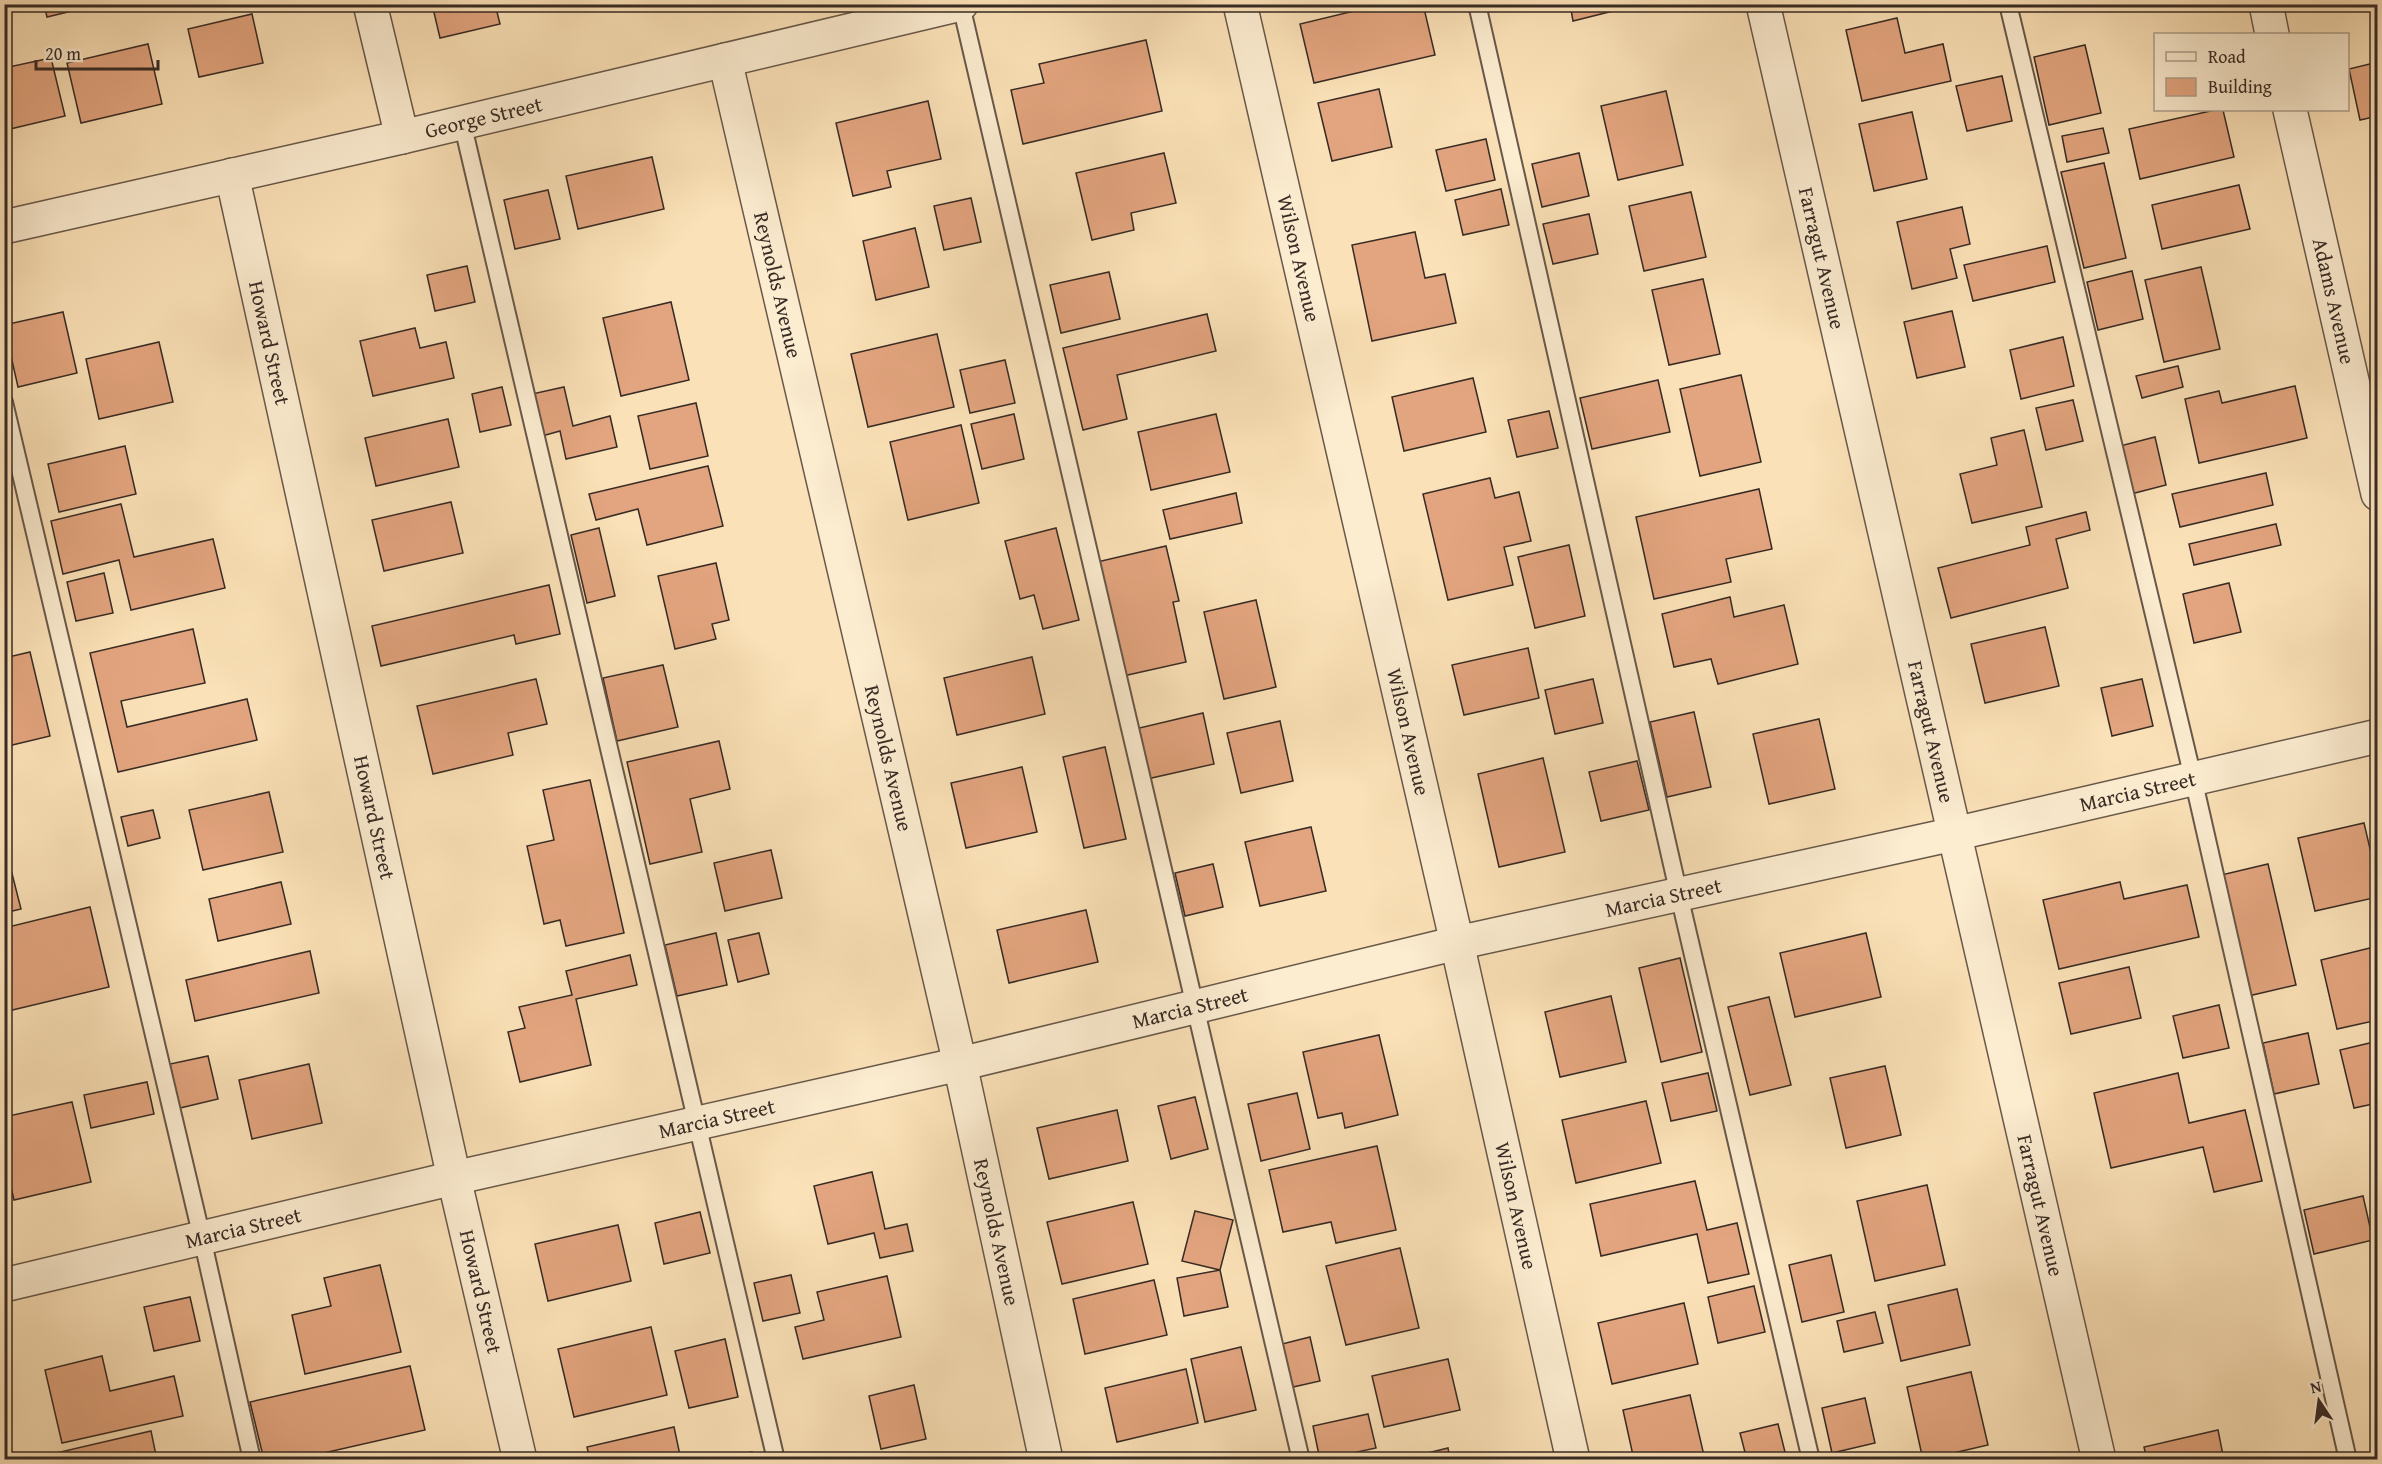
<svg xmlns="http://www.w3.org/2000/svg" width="2382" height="1464" font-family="'Gentium Book Plus',serif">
  <rect width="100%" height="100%" fill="#fbe1b7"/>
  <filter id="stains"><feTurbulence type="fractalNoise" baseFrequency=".00333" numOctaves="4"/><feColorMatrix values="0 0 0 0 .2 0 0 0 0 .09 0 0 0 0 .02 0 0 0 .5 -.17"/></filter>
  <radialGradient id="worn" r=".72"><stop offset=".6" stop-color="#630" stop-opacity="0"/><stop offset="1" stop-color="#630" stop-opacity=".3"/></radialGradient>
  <path fill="#e3a57f" stroke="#372b25" stroke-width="1.5" d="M44,4H97V5L47,17Z
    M432,4H495L500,24L440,38Z
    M1383,4H1423L1435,55L1314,83L1300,24Z
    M1570,4H1641L1573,21Z
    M252,14L263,63L199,77L188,29Z
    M1897,18L1905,53L1943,44L1951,81L1862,101L1846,30Z
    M1146,40L1162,111L1023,144L1011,90L1044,83L1039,64Z
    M148,44L162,104L81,123L67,63Z
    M2085,45L2101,113L2049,125L2034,57Z
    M51,58L65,116L6,130L4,68Z
    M2378,62V116L2360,120L2349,69Z
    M2002,76L2012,121L1967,131L1956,86Z
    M1379,89L1392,147L1332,161L1318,103Z
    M1666,91L1683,165L1618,180L1601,106Z
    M928,101L941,159L887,171L891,187L853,196L836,123Z
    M2215,110H2223L2234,157L2140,179L2129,129Z
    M1912,112L1927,179L1874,191L1859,124Z
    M2103,128L2109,153L2067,162L2062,136Z
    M1486,139L1495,180L1446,191L1436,150Z
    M1164,153L1176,203L1131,213L1134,230L1092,240L1076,173Z
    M1579,153L1589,196L1542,207L1532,164Z
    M652,157L664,209L578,229L566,176Z
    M2104,163L2126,258L2084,268L2061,172Z
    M2239,185L2250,229L2162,249L2152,205Z
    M1501,189L1509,225L1463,235L1455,200Z
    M548,190L560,239L515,249L504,200Z
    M1691,192L1706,257L1644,271L1629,206Z
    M971,198L981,242L944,250L934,206Z
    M1962,207L1970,244L1950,249L1957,278L1912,289L1897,222Z
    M1589,214L1598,254L1553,264L1543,224Z
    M915,228L929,287L876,300L863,241Z
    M1415,232L1425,278L1445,274L1456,323L1372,341L1352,245Z
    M2047,246L2055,282L1973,301L1964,265Z
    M467,266L475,302L435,311L427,275Z
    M2201,267L2220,349L2164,362L2145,280Z
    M2132,271L2143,319L2098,330L2087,282Z
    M1109,272L1120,319L1061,333L1050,285Z
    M1703,279L1720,354L1669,365L1652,290Z
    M671,302L689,380L621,396L603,318Z
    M1952,311L1965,367L1917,378L1904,322Z
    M63,312L77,373L18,387L4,325Z
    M1207,314L1216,351L1117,375L1127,419L1083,430L1063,348Z
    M415,328L420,348L446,342L454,378L373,396L360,341Z
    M937,334L954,407L868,427L851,354Z
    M2063,337L2074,386L2021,399L2010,350Z
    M159,342L173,402L99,419L86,359Z
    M1005,360L1015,403L970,413L960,370Z
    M2178,366L2183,387L2142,398L2136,376Z
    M1741,375L1761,462L1700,476L1680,389Z
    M1473,378L1486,432L1404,451L1392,397Z
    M1658,380L1670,432L1592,449L1580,398Z
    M2295,386L2307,438L2199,463L2185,399L2219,391L2222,403Z
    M502,387L511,425L480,432L472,394Z
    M564,387L573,426L610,416L617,447L566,459L560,431L542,436L532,394Z
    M2073,400L2083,441L2046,450L2036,408Z
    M696,403L708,456L650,469L638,416Z
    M1549,411L1558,448L1517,457L1508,420Z
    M1014,414L1024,459L982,469L971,424Z
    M1216,414L1230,472L1151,490L1138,432Z
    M448,419L459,467L376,486L365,438Z
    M961,425L979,503L908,520L890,442Z
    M2024,430L2042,507L1972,523L1960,474L1997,465L1991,438Z
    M2155,437L2166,485L2131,494L2120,446Z
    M125,446L136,494L59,512L48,464Z
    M708,466L723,526L647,545L638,509L596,520L589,494Z
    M2266,473L2273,505L2180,527L2172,494Z
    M1490,478L1495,498L1519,492L1531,541L1504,547L1513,585L1448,600L1423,494Z
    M1759,489L1772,549L1726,559L1731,582L1654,599L1636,517Z
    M1236,493L1242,523L1170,539L1163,510Z
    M451,502L463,553L384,571L372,520Z
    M121,504L134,557L213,539L225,588L131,610L119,560L63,574L51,521Z
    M2086,512L2090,530L2056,539L2068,588L1951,618L1938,568L2030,545L2026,527Z
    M2276,524L2281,545L2194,565L2189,544Z
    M599,528L615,596L587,603L571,535Z
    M1056,528L1079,620L1043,629L1034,595L1020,599L1005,541Z
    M1569,545L1585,616L1535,628L1518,557Z
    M1166,546L1179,601L1173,602L1186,662L1123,676L1097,562Z
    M716,563L729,620L712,624L716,639L675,649L658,576Z
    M104,573L113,613L76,621L67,582Z
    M2229,583L2241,632L2194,643L2183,594Z
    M549,585L560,634L516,644L514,635L381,666L372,626Z
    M1730,597L1734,617L1784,605L1798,664L1718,684L1711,659L1674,667L1662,614Z
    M1256,600L1276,687L1224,699L1204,612Z
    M2045,627L2059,686L1985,703L1971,644Z
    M193,629L205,683L121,701L127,727L247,699L257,740L118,772L90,653Z
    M1528,648L1539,698L1464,715L1452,665Z
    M30,652L50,736L4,747V658Z
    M1032,657L1045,714L957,735L944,678Z
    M663,665L678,727L617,741L603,678Z
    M536,679L547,724L508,733L513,755L433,774L417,706Z
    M1593,679L1603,723L1555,734L1545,690Z
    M2142,679L2153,726L2112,736L2101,688Z
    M1694,712L1711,787L1667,797L1650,722Z
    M1203,713L1214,764L1147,779L1135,729Z
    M1819,719L1835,789L1769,804L1753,734Z
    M1280,721L1293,781L1241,793L1227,733Z
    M719,741L730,789L690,799L702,852L650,864L627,762Z
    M1105,747L1126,839L1084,848L1063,757Z
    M1543,758L1565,852L1499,867L1478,774Z
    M1637,761L1649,810L1601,821L1589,772Z
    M1022,767L1037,832L966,848L951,783Z
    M590,780L624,933L566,946L560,920L544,924L527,846L554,840L543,790Z
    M269,792L283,852L203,870L189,810Z
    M153,810L160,838L128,846L121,817Z
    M2364,823L2378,883V897L2315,911L2298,838Z
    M1311,827L1326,891L1260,906L1245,842Z
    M4,842L21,909L4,913Z
    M771,850L782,898L725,911L714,863Z
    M1213,864L1223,907L1185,916L1175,873Z
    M2268,864L2296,985L2244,997L2217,876Z
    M281,882L291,924L218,941L209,899Z
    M2120,882L2124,899L2187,885L2199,937L2059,969L2043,900Z
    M90,907L109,987L4,1012V928Z
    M1086,910L1098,962L1009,983L997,930Z
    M716,933L727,985L677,996L665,945Z
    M759,933L769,974L738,982L728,940Z
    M1866,933L1881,997L1795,1017L1780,953Z
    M2378,946V1020L2337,1029L2321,960Z
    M310,951L319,993L195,1021L186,980Z
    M630,955L637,985L576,999L591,1065L520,1082L508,1032L525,1028L519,1007L572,995L566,971Z
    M1680,958L1702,1052L1661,1062L1639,968Z
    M2129,967L2141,1018L2071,1034L2059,983Z
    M1611,996L1626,1062L1560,1077L1545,1012Z
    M1769,997L1791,1085L1750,1095L1728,1007Z
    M2219,1005L2229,1048L2183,1058L2173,1016Z
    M2308,1033L2319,1084L2274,1094L2263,1043Z
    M1379,1035L1398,1115L1345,1128L1342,1113L1318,1118L1303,1052Z
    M2378,1041V1103L2354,1108L2340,1050Z
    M208,1056L218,1099L180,1108L170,1064Z
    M309,1064L322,1123L252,1139L239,1080Z
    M1885,1066L1901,1135L1846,1148L1830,1078Z
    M1708,1073L1717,1111L1671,1121L1662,1083Z
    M2178,1073L2189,1123L2245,1110L2262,1181L2214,1192L2203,1147L2111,1168L2094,1093Z
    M147,1082L154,1114L91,1128L84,1095Z
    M1297,1093L1310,1149L1261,1161L1248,1104Z
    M1195,1097L1208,1149L1171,1159L1158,1106Z
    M1646,1101L1661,1163L1576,1183L1562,1120Z
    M72,1102L91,1182L14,1200L4,1157V1117Z
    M1117,1110L1128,1161L1049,1179L1037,1128Z
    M1377,1146L1396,1230L1336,1243L1331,1222L1283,1232L1269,1170Z
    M872,1172L885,1229L907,1224L913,1251L880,1258L874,1233L828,1244L814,1186Z
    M1695,1181L1707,1230L1737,1223L1749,1274L1708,1283L1697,1234L1601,1256L1590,1204Z
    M1927,1185L1945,1265L1875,1281L1857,1201Z
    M2363,1196L2373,1240L2314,1254L2304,1210Z
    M1133,1202L1148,1264L1062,1284L1047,1222Z
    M1195,1211L1233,1220L1220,1270L1182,1261Z
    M700,1212L710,1253L664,1264L655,1223Z
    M618,1225L631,1281L548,1301L535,1244Z
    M1400,1248L1419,1328L1346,1345L1326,1266Z
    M1831,1255L1844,1312L1802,1322L1789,1265Z
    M380,1265L401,1352L305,1374L292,1315L331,1306L324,1278Z
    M1220,1270L1228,1307L1184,1316L1177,1278Z
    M791,1275L800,1313L763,1321L754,1283Z
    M887,1276L901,1337L803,1359L795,1327L824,1320L817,1292Z
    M1154,1280L1167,1335L1085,1354L1073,1299Z
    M1754,1286L1765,1332L1718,1343L1708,1297Z
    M1957,1289L1970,1345L1901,1361L1888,1305Z
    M190,1297L200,1341L154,1351L144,1307Z
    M1684,1303L1698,1364L1612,1384L1598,1323Z
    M1875,1312L1883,1343L1844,1352L1837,1321Z
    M651,1327L667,1395L574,1417L558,1349Z
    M1310,1337L1320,1381L1293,1387L1282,1344Z
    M725,1339L738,1397L689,1408L675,1351Z
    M1241,1347L1256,1410L1205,1422L1191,1359Z
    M102,1356L110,1391L174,1376L183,1416L62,1443L45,1370Z
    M1448,1359L1460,1410L1384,1427L1372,1376Z
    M410,1366L425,1430L293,1460H264L250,1402Z
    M1186,1369L1198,1423L1117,1442L1105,1388Z
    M1971,1372L1988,1445L1923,1460L1907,1387Z
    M914,1385L926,1439L881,1449L869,1396Z
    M1690,1395L1705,1460H1634L1623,1410Z
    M1865,1398L1875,1443L1832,1453L1822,1408Z
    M1368,1414L1376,1448L1320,1460L1313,1426Z
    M1778,1424L1787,1460H1747L1740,1433Z
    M674,1427L681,1460H590L587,1447Z
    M2218,1430L2224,1460H2147L2144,1447Z
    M151,1431L157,1460H58L56,1453Z
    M1448,1448L1450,1460H1399Z
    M752,1452L754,1460H718Z"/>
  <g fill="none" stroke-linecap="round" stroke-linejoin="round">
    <g stroke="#68584a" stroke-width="20">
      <path id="service" d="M1477,4L1679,895L1811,1460
        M2008,4L2193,778L2348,1460
        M961,5L1301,1460
        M462,122L776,1460
        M4,402L202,1238L252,1460"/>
    </g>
    <g stroke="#68584a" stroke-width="36">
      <g id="minor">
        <path d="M370,4L402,137"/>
        <path id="s1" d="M1240,4L1457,943L1573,1460"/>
        <path d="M2266,4L2272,34"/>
        <path id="s2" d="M725,60L960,1064L1046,1460"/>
        <path id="s3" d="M2290,110L2378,494"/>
        <path id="s4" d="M232,175L454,1178L520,1460"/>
        <path id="s5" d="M4,227L402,137L961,4"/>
        <path id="s6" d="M4,1285L454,1178L960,1064L1457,943L1954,834L2378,736"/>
      </g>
    </g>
    <g stroke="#68584a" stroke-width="36">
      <g id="tertiary">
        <path id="s7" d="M1763,4L2099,1460"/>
      </g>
    </g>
    <use href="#service" stroke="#fcecd0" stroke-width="16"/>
    <use href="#minor" stroke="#fcecd0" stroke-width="33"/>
    <use href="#tertiary" stroke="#fcecd0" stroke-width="33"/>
  </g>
  <g text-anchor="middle" stroke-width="6" stroke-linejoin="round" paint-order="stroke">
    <g font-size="21" fill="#372b25" stroke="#fcecd0">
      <text dy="7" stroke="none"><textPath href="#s5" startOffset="492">George Street</textPath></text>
      <text dy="7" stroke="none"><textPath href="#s1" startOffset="261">Wilson Avenue</textPath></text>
      <text dy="7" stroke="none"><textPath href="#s7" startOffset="261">Farragut Avenue</textPath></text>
      <text dy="7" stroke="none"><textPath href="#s2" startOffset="231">Reynolds Avenue</textPath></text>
      <text dy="7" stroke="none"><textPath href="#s3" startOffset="196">Adams Avenue</textPath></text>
      <text dy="7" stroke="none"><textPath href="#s4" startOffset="172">Howard Street</textPath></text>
      <text dy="7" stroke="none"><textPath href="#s1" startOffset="747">Wilson Avenue</textPath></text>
      <text dy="7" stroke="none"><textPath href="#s7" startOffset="747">Farragut Avenue</textPath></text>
      <text dy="7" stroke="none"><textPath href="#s2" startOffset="717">Reynolds Avenue</textPath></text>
      <text dy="7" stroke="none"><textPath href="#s6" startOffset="2190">Marcia Street</textPath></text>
      <text dy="7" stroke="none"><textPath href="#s4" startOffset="658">Howard Street</textPath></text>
      <text dy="7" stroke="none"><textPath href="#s6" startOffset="1704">Marcia Street</textPath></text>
      <text dy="7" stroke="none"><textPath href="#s6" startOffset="1218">Marcia Street</textPath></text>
      <text dy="7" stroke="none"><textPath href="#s6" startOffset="732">Marcia Street</textPath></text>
      <text dy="7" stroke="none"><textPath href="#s1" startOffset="1233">Wilson Avenue</textPath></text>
      <text dy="7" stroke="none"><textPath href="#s7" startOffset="1233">Farragut Avenue</textPath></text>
      <text dy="7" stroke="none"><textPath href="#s6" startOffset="246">Marcia Street</textPath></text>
      <text dy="7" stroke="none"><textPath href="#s2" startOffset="1203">Reynolds Avenue</textPath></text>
      <text dy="7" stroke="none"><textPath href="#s4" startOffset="1144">Howard Street</textPath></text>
    </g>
  </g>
  <rect width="2382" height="1464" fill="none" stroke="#fbe1b7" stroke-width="24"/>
  <rect x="6" y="6" width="2370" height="1452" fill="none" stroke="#372b25" stroke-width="3"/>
  <rect x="12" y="12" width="2358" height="1440" fill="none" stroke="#372b25" stroke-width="1.5"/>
  <rect x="2154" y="33" width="195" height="78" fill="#fcecd0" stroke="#ad9f8c" stroke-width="1.5"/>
  <rect x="2166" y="52" width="30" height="9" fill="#fcecd0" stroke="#ad9f8c" stroke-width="1.5"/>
  <text x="2208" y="63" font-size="18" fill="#372b25">Road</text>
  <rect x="2166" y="78" width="30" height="18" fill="#e3a57f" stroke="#ad9f8c" stroke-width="1.5"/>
  <text x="2208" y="93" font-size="18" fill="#372b25">Building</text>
  <g transform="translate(2319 1401) rotate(347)" stroke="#fcecd0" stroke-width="4.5" paint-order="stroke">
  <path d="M0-4.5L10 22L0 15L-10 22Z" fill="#372b25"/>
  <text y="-9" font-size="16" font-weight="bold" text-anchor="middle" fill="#372b25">N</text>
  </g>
  <path d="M36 60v9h122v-9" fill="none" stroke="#372b25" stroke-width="3"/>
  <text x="45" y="60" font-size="18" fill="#372b25" stroke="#fcecd0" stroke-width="4.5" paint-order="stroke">20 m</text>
  <rect width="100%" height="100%" filter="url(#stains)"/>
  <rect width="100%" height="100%" fill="url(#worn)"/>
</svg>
